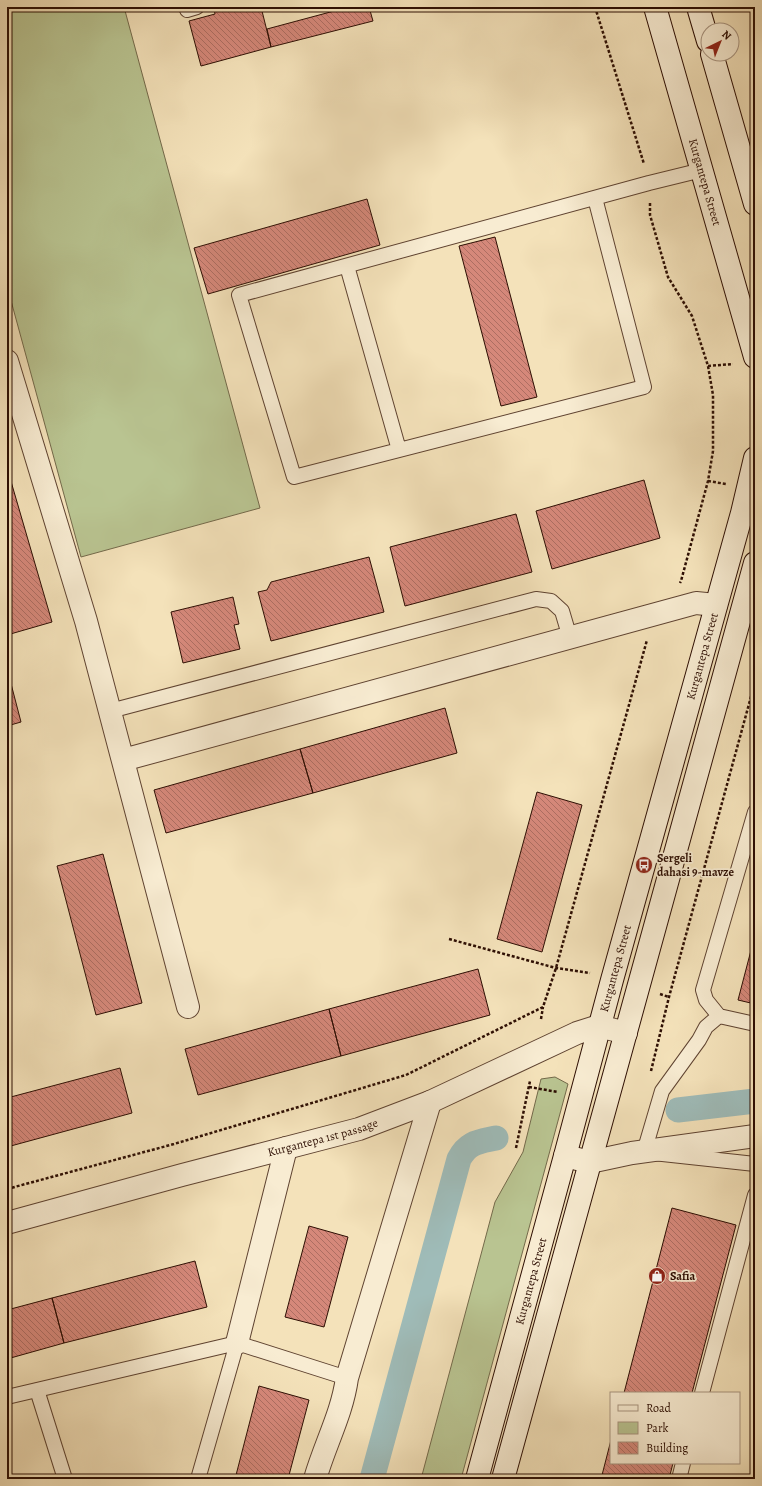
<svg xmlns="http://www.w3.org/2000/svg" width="762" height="1486" font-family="Alegreya,serif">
  <defs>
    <pattern id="building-back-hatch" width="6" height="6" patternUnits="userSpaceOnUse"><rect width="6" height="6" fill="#d5887a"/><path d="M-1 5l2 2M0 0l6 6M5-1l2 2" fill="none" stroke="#ad6e62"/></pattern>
  </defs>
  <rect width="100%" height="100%" fill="#f4e2ba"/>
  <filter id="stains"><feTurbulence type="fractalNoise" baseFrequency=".005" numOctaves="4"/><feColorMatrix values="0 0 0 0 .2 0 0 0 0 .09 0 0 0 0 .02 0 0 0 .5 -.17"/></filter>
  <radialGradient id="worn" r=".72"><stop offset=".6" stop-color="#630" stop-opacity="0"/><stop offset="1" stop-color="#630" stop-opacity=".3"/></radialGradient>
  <path fill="#b9c491" stroke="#73694a" d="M7,7H124L260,508L81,557L7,286Z
    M555,1077L568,1084L461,1479H421L495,1202L523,1152L541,1079Z"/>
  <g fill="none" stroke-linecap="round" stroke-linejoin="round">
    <path stroke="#9fbcb9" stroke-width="25" d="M678,1110L755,1101
      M372,1479L459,1159C468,1142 478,1142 496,1138"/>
  </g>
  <path fill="url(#building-back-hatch)" stroke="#2d0e03" d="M216,7H231L232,9L240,7H261L271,47L201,66L189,21L215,14L214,8Z
    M349,7H369L373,21L271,47L267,29Z
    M367,199L380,245L208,294L194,248Z
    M495,237L537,397L501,406L459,246Z
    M7,466L10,478L7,479Z
    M10,478L52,622L7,635V479Z
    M644,480L660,538L552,569L536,511Z
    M516,514L532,572L405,606L390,547Z
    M369,557L384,612L271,641L258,592L267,590L271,582Z
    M233,597L239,624L234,625L240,649L183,663L171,612Z
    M7,676H9L21,722L7,726Z
    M445,708L457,753L313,793L300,749Z
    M300,749L313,793L166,833L154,790Z
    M537,792L582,805L542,952L497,939Z
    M103,854L142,1003L96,1015L57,866Z
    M755,935V1004L738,1000Z
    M478,969L490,1015L341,1056L329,1009Z
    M329,1009L341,1056L198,1095L185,1049Z
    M120,1068L132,1113L7,1147V1098Z
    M672,1208L736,1225L692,1393H624Z
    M309,1226L348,1237L324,1327L285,1317Z
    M195,1261L207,1307L64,1343L52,1298Z
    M52,1298L64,1343L7,1359V1310Z
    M259,1386L309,1400L288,1479H235Z
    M611,1440V1463H673L669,1479H601Z"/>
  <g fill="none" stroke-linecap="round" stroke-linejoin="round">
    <g stroke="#5f4331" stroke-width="16">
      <path id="service" d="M187,10L197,7
        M595,198L644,387L294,477L239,295L649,183L702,170
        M347,266L399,450
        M110,711L536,599L551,601L562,611L570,638
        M719,1016L706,1000L703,990L755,812
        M755,1024L719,1016L706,1027L699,1040L662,1091L644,1152L755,1164
        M37,1390L65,1479
        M702,1393L755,1195
        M7,1397L237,1343L347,1378
        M198,1479L237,1343
        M679,1479L683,1463"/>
    </g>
    <g stroke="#5f4331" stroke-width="24">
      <path id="minor" d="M7,361L86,621L188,1007
        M123,760L696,603L716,605
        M565,1156L590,1162L632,1153L755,1136
        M237,1343L286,1148
        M315,1479C325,1444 342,1414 347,1378L430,1102"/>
    </g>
    <g stroke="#5f4331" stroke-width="24">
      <g id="tertiary">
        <path id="s1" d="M7,1223L182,1175L359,1129L430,1102L577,1033L599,1026L626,1033"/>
      </g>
    </g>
    <g stroke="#2d0e03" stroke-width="24">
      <g id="secondary">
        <path id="s2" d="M655,7L755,357"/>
        <path d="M698,7L708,41"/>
        <path d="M712,54L755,204"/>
        <path id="s3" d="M477,1479L565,1156L612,980L742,513L755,458"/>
        <path d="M503,1479L755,563"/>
      </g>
    </g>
    <path stroke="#2d0e03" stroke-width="2.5" stroke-dasharray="3 2" stroke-linecap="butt" d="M595,7L644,164
      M650,203V215L668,277L692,316L708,366L713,395V451L708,481L681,581L680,583
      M708,366L733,364
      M708,481L726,484
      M449,939L556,968L590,973
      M660,994L669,997
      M541,1019L543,1007
      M651,1071L669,997L755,682
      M529,1087L558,1092
      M516,1148L530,1081
      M7,1189L174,1144L406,1075L543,1007L556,968L647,640"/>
    <use href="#service" stroke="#f8ecd2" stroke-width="14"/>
    <use href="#minor" stroke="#f8ecd2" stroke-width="22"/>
    <use href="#tertiary" stroke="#f8ecd2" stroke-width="22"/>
    <use href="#secondary" stroke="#f8ecd2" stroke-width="22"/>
  </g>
  <defs>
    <g id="bus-disc" transform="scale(0.9)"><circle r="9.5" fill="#8f2418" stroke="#f8ecd2"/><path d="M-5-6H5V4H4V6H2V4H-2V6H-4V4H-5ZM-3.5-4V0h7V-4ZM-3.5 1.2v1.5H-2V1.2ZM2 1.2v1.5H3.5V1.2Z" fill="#fff"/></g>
    <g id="shop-disc" transform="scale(0.9)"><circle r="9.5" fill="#8f2418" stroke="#f8ecd2"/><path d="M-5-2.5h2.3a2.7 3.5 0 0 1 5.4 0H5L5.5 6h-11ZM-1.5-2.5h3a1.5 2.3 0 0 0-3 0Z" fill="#fff"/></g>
  </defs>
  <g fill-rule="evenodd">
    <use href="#bus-disc" x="644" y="865"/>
    <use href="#shop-disc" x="657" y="1276"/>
  </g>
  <g text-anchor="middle" stroke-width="3.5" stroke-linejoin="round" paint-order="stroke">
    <g font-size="12" fill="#2d0e03" stroke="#f8ecd2">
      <text dy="4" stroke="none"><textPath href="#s2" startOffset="182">Kurgantepa Street</textPath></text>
      <text dy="4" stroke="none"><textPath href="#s3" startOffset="853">Kurgantepa Street</textPath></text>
      <text dy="4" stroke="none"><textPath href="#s3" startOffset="529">Kurgantepa Street</textPath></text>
      <text dy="4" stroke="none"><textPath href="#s1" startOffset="327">Kurgantepa 1st passage</textPath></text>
      <text dy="4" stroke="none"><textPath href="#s3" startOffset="205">Kurgantepa Street</textPath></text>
    </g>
    <g font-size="12" font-weight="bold" fill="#2d0e03" stroke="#f8ecd2" text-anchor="start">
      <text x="657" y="862">Sergeli<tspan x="657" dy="14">dahasi 9-mavze</tspan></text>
      <text x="670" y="1280">Safia</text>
    </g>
  </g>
  <rect width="762" height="1486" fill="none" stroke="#f4e2ba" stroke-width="24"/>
  <rect x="8" y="8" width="746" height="1470" fill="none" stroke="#2d0e03" stroke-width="2"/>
  <rect x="12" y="12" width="738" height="1462" fill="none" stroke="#2d0e03"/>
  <rect x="610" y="1392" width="130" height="72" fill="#f8ecd2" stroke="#a7937f"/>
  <rect x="618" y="1405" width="20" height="6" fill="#f8ecd2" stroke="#a7937f"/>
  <text x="646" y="1412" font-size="12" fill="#2d0e03">Road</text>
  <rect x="618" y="1422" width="20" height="12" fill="#b9c491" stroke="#a7937f"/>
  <text x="646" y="1432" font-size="12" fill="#2d0e03">Park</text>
  <rect x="618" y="1442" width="20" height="12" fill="url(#building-back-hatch)" stroke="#a7937f"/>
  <text x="646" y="1452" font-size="12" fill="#2d0e03">Building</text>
  <g transform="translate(720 42) rotate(43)"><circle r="19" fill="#f8ecd2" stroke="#a7937f"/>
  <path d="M0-3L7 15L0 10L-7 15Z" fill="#8f2418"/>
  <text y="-6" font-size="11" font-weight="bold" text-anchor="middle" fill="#2d0e03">N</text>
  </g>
  <rect width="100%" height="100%" filter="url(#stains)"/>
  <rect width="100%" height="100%" fill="url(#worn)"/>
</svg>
